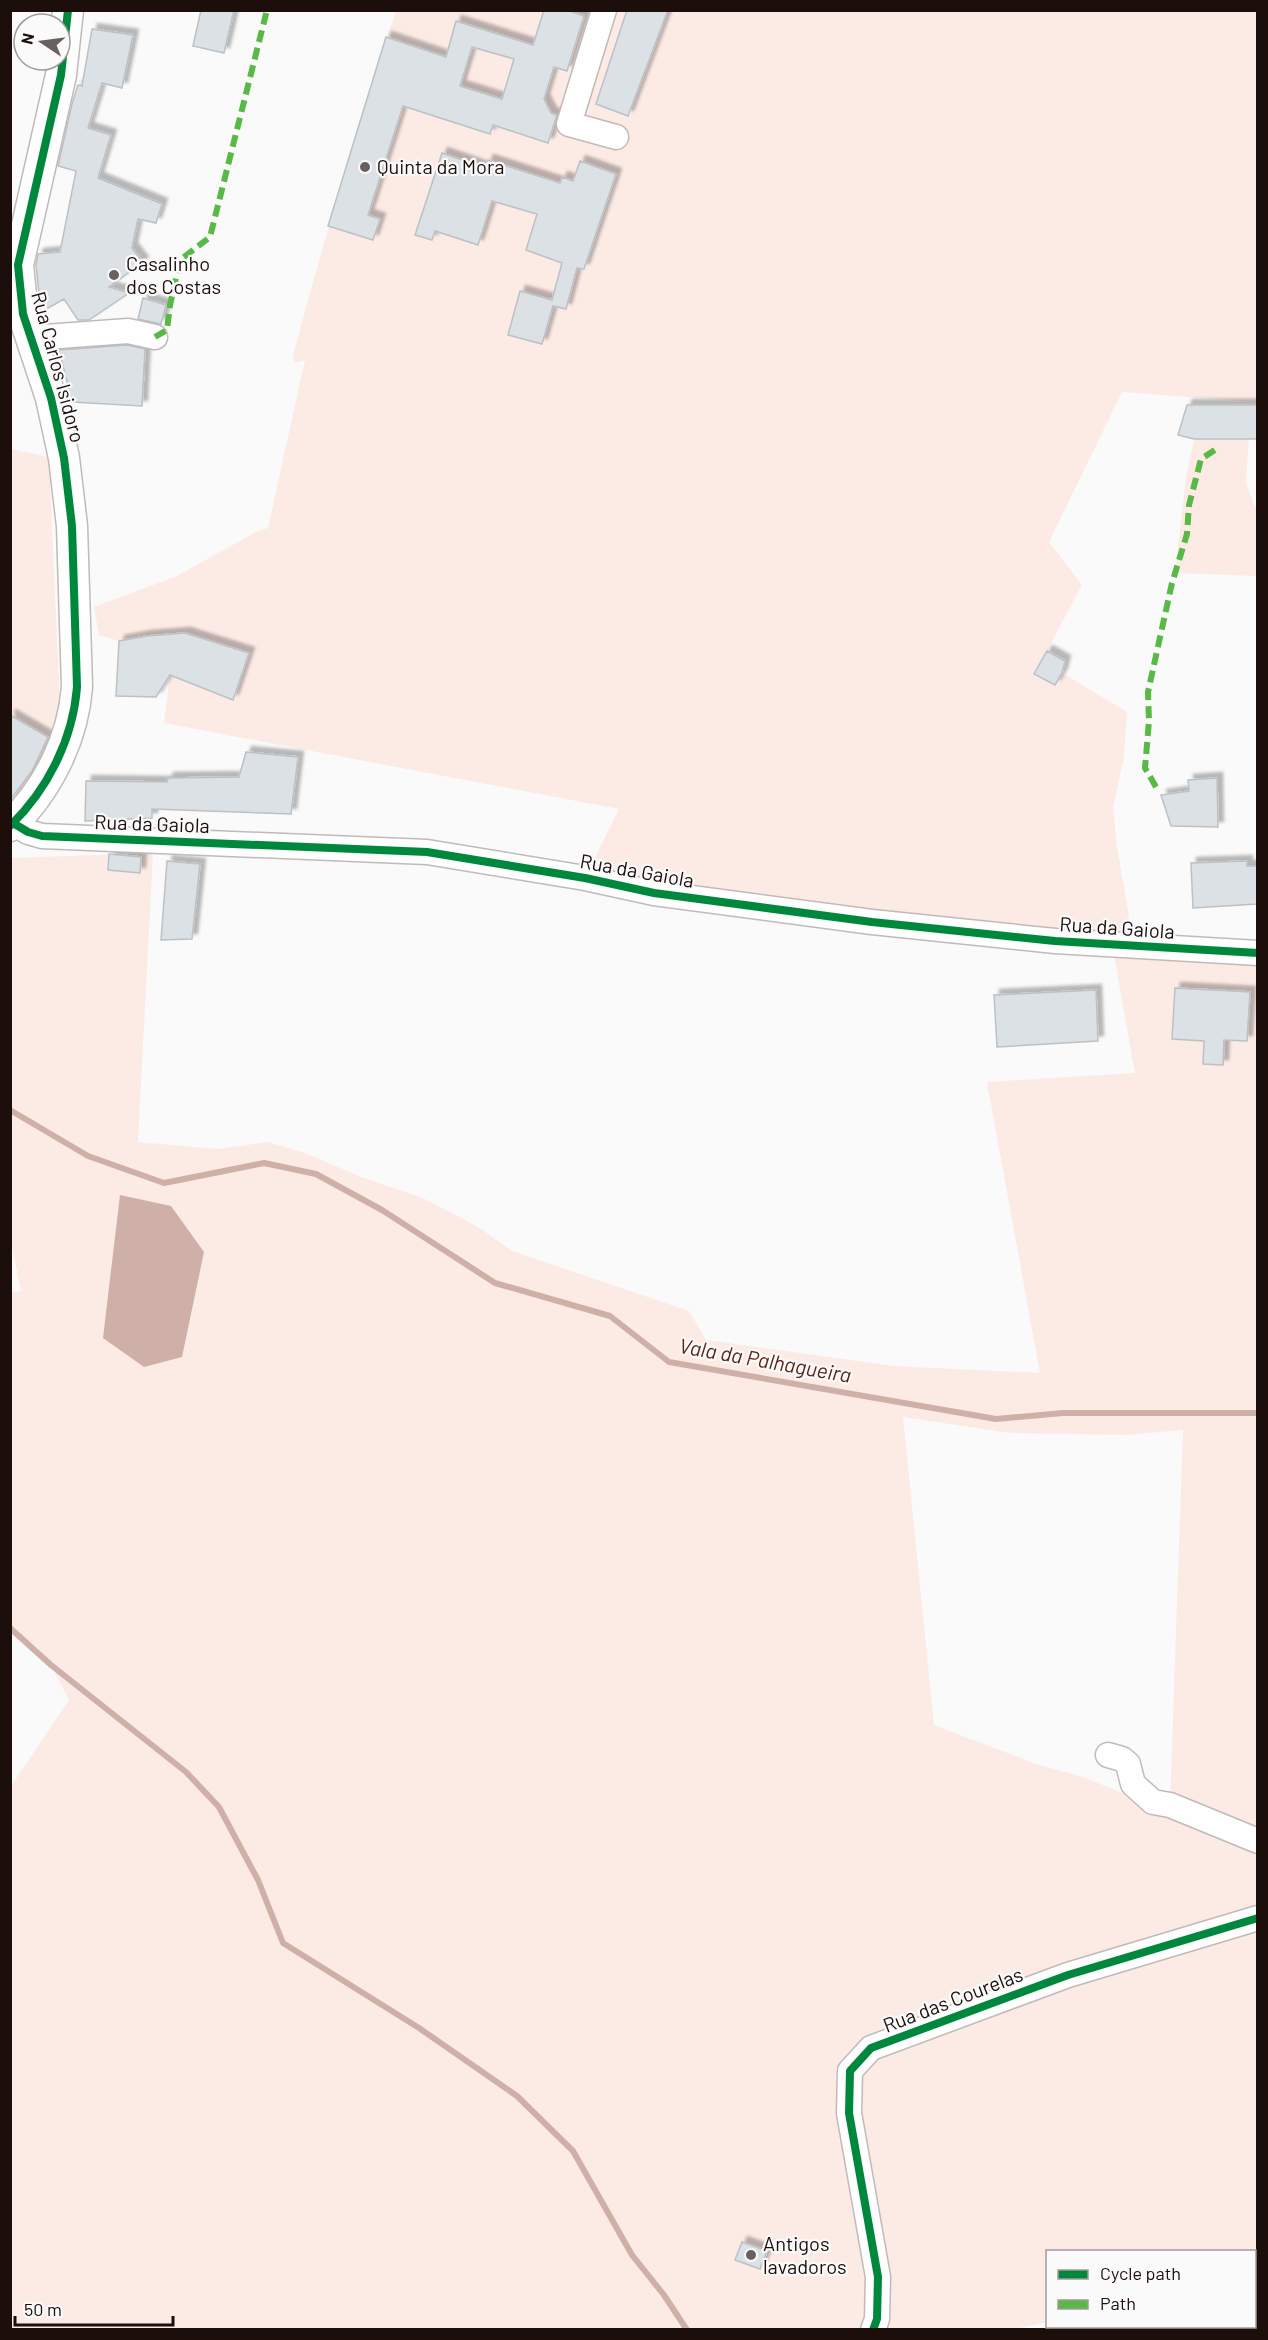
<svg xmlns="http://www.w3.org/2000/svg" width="1268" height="2340" font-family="Barlow,sans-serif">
  <defs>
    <filter id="shadow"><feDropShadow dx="5.5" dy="-5.5" stdDeviation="1.5" flood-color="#0004"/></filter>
  </defs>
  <rect width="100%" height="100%" fill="#fafafa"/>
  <path fill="#fceae5" d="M396,11H1257V402L1122,392L1049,542L1082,585L1035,673L1054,685L1062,673L1127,712L1124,757L1113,807L1117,847L1134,946L1257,953V1841L1170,1805L1183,1430L1125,1435L1010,1433L903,1417L934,1725L1036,1764L1083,1777L1257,1847V1911L995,1989L858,2045L836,2068L840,2120L872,2301L864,2329H11V1786L69,1700L51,1665L11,1628L10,1292L21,1291L10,1237L11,858L153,853L138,1142L218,1149L268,1142L305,1153L361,1177L423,1198L478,1227L512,1251L689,1311L706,1340L893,1366L1040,1373L987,1082L1135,1073L1112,944L585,878L619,809L164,723L170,675L185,633L147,636L119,641L99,635L94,607L177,576L258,531L268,528L305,360L294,363L293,356C324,240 357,124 396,11Z
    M1194,439H1249L1246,483L1255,507H1257V576L1175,573L1186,478Z
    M11,449L49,457L60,708L52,739L17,798L11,803Z
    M1257,1918V2282L1255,2283L1254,2252H1048L1047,2322L1010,2330L873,2329L849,2113L871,2048Z"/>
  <path fill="#cfb0a8" d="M120,1195L171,1206L204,1252L182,1357L144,1367L103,1338Z"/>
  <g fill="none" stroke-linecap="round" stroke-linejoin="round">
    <path stroke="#cfb0a8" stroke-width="6" d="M10,1110L88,1156L164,1183L264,1163L316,1174L382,1210L495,1283L610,1316L669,1362L996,1419L1063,1413H1258
      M10,1628L51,1665L186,1772L219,1807L258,1880L283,1943L419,2028L517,2096L573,2151L632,2255L664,2295L687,2330"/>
  </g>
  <path fill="#dbe1e5" stroke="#bbc1c5" stroke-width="1.5" fill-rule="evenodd" filter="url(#shadow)" d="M201,10H234L224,53L193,46Z
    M544,10H567L584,16L567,71L554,67L544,99L551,113L557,115L548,143L493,125L490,134L403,106L368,215L380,219L373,240L328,226L386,37L446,57L456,21L533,45ZM472,47L514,59L502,99L460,86Z
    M627,10H668L628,116L596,104Z
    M92,29L133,35L122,88L102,83L88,128L111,135L98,178L162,204L156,223L138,219L132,248L143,262L109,287L129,293L89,320H78L64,299L41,312L36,265L38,254L60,252L76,171L58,166L72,104L78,85L82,86Z
    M442,153L485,168L488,160L560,183L562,177L573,181L580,161L616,174L584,269L577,268L566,309L553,306L542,344L508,335L520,291L552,300L562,263L526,250L537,214L492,201L478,245L435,231L432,240L415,235Z
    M143,298L166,305L161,324L138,319Z
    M127,345L145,349L142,406L72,402L59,350Z
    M1187,405H1257V439H1194L1178,435Z
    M185,633L249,653L233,700L170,675L156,697L116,696L119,641L147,636Z
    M1047,651L1065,661L1062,673L1055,685L1034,674Z
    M10,715L48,737L32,771L10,800Z
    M246,752L298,757L291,814L152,809V818L85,821L86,781L167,782L168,778L239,777Z
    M1217,778L1218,827L1171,826L1161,795L1189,791L1188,780Z
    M109,854L141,857L140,873L108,870Z
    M167,861L200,864L192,939L161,940Z
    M1247,861V866H1257V904L1193,908L1191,863Z
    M1175,988L1250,992L1247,1041L1224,1040L1223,1065L1203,1064L1204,1041L1172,1039Z
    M1096,990L1098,1041L997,1047L994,995Z
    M742,2242L767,2251L760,2269L735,2260Z"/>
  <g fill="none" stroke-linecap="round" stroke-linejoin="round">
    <g stroke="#c1bab8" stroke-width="27">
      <path id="minor" d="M604,10L569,124L616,137
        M31,338L128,331L155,337
        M13,823L28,832L42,836L427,852L585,878L654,893L872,922L1055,941L1258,953
        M1108,1755L1122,1759L1128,1764L1133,1784L1153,1802L1170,1805L1258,1841
        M873,2330L877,2319L878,2277L849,2113L850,2071L871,2048L1068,1975L1258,1918"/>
    </g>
    <g stroke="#c1bab8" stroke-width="33">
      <path id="tertiary" d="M10,826C48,789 73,739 77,687L72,526L64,458L51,398L23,314L18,265L61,75L68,10"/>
    </g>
    <use href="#minor" stroke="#fefefe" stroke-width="24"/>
    <use href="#tertiary" stroke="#fefefe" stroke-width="30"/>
    <path stroke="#c6c5c5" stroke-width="4.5" stroke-dasharray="12 6" stroke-linecap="butt" d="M1254,2314L1258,2313
      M1177,2330L1192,2326"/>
    <path stroke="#58b947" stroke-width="6" stroke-dasharray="12 6" stroke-linecap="butt" d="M155,337L167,330L170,305L180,260L210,237L267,10
      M1156,787L1145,768L1149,721L1148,692L1172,583L1187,534L1189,505L1201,459L1218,448"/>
    <g stroke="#fafafa" stroke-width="11">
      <path id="cycleway" d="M13,823L28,832L42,836L427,852L585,878L654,893L872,922L1055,941L1258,953
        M10,826C48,789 73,739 77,687L72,526L64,458L51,398L23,314L18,265L61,75L68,10
        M873,2330L877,2319L878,2277L849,2113L850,2071L871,2048L1068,1975L1258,1918"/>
    </g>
    <use href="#cycleway" stroke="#00873e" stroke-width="8"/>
  </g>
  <g fill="#69615f" stroke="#fafafa" stroke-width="2">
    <circle cx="365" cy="167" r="6"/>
    <circle cx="114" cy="275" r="6"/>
    <circle cx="751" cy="2255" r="6"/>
  </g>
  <g text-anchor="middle" stroke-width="4.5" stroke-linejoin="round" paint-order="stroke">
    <g font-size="20" fill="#1b0e0b" stroke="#fafafa" text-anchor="start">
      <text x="377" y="174">Quinta da Mora</text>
      <text x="126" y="271">Casalinho<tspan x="126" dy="23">dos Costas</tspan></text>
      <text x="763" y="2251">Antigos<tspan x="763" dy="23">lavadoros</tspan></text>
    </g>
    <g font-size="20" fill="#1b0e0b" stroke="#fafafa">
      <text transform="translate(58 367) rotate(75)" y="7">Rua Carlos Isidoro</text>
      <text transform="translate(152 824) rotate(2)" y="7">Rua da Gaiola</text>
      <text transform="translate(637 871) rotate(10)" y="7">Rua da Gaiola</text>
      <text transform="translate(1117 928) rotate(4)" y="7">Rua da Gaiola</text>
      <text transform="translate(953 2000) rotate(-21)" y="7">Rua das Courelas</text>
    </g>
    <g font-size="21" font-style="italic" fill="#5c2415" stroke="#fafafa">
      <text transform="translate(765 1361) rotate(10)" y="7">Vala da Palhagueira</text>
    </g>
  </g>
  <rect width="1268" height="2340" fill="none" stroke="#1b0e0b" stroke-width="24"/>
  <rect x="1046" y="2250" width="210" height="78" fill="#fafafa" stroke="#a19c9a" stroke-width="1.5"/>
  <rect x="1058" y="2270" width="30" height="9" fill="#00873e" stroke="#a19c9a" stroke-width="1.5"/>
  <text x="1100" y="2280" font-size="18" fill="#1b0e0b">Cycle path</text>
  <rect x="1058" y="2300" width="30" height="9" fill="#58b947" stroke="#a19c9a" stroke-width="1.5"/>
  <text x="1100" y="2310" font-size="18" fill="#1b0e0b">Path</text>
  <g transform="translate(42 42) rotate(283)"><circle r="28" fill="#fafafa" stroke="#a19c9a" stroke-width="1.5"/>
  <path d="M0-4.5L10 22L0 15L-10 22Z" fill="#69615f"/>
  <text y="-9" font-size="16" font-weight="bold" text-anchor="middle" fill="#1b0e0b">N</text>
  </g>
  <path d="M15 2316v9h158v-9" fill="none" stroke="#1b0e0b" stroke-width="3"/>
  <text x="24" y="2316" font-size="18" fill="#1b0e0b" stroke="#fafafa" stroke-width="4.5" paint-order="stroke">50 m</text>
</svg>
